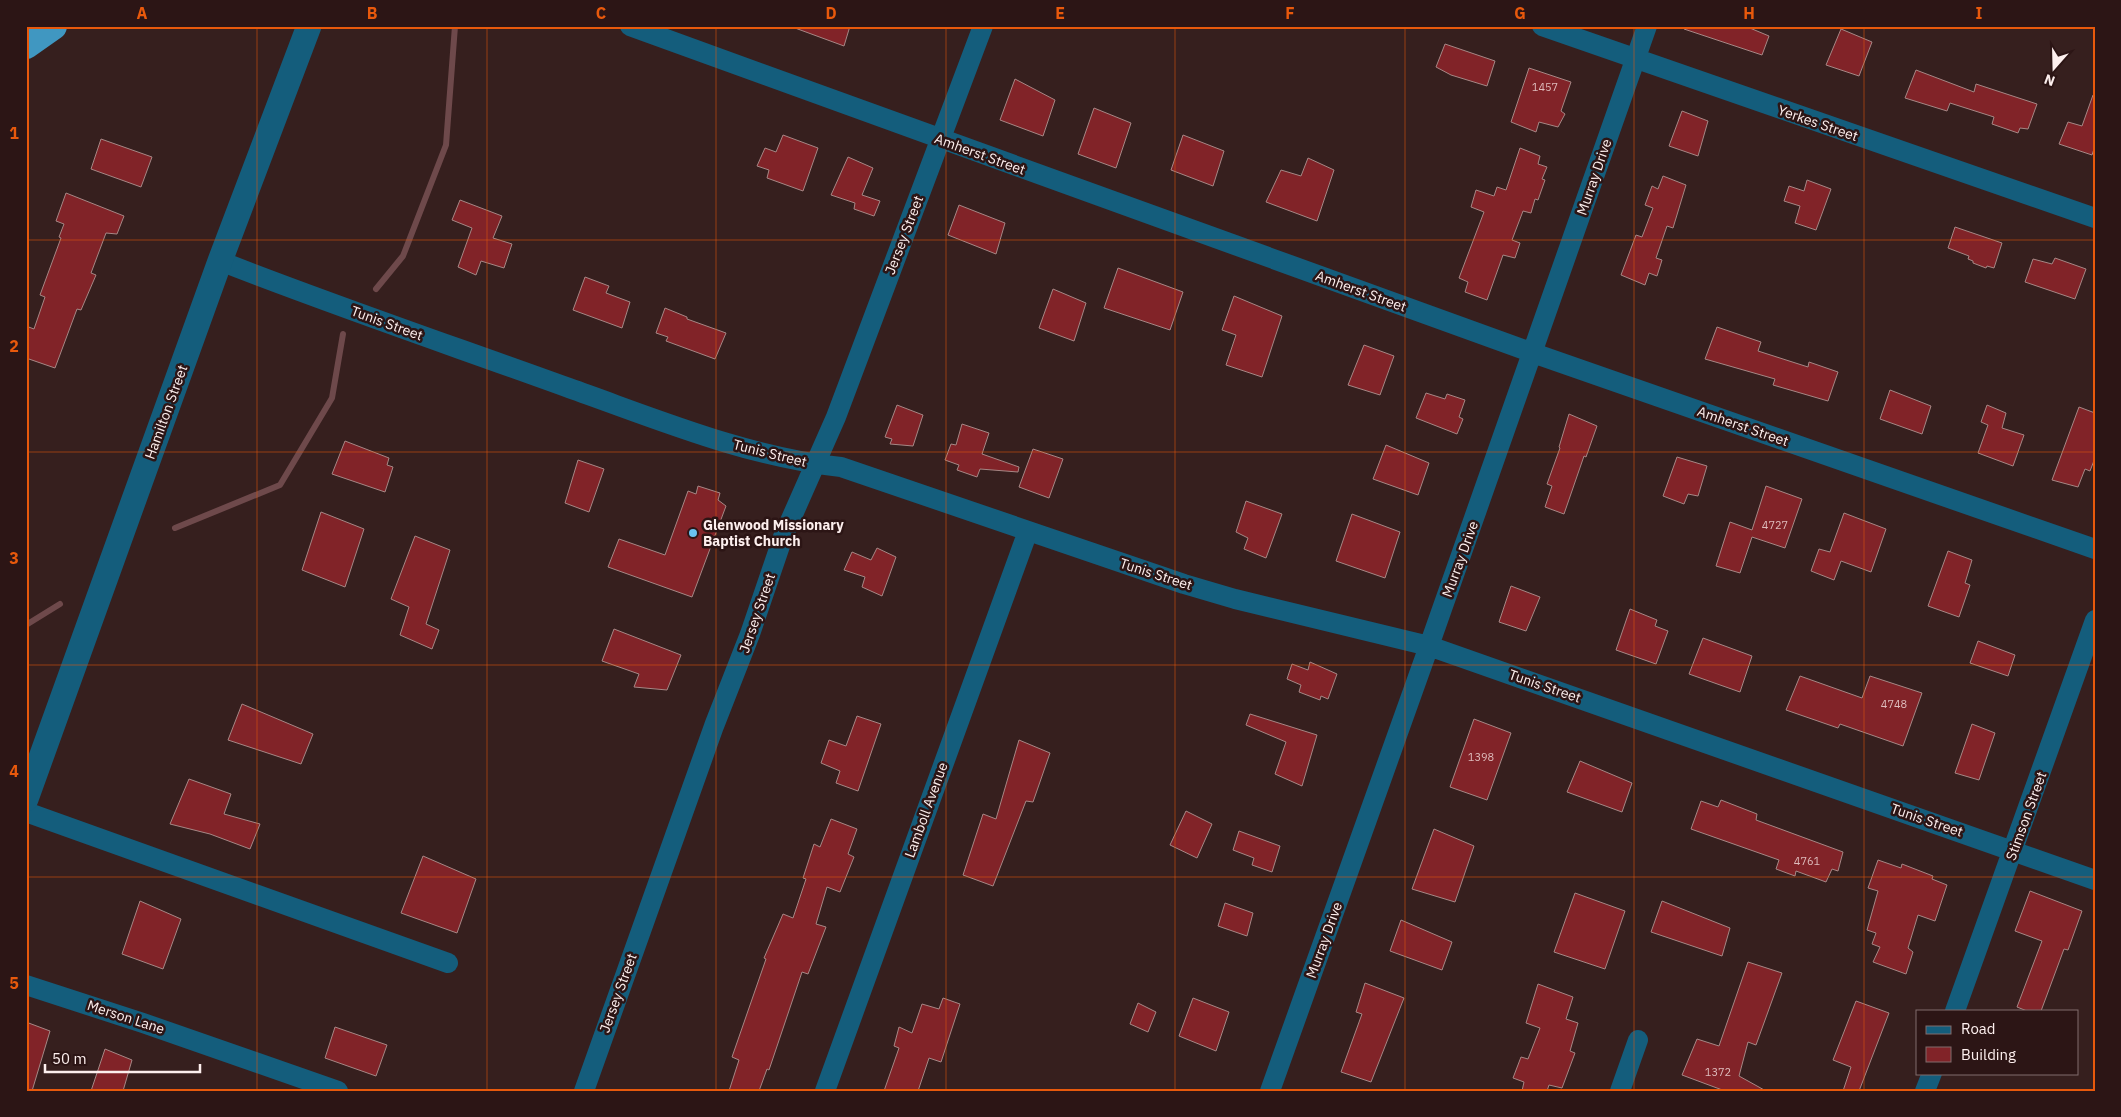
<svg xmlns="http://www.w3.org/2000/svg" width="2121" height="1117" font-family="'IBM Plex Sans',sans-serif">
  <rect width="100%" height="100%" fill="#361f1e"/>
  <g fill="none" stroke-linecap="round" stroke-linejoin="round">
    <path stroke="#6e494b" stroke-width="6" d="M376,289L403,256L446,145L455,26
      M175,528L280,485L332,398L343,334
      M26,625L60,604"/>
  </g>
  <path fill="#812328" stroke="#a68785" d="M796,26H850L844,46L795,28Z
    M1685,26H1745L1769,36L1762,55L1684,29Z
    M1841,29L1872,42L1859,76L1826,65Z
    M1445,44L1495,61L1487,86L1451,75L1436,67Z
    M1529,68L1571,82L1561,111L1565,114L1558,127L1539,122L1536,132L1511,122Z
    M1916,70L1974,92L1976,84L2037,104L2028,129L2020,128L2018,133L1992,124L1994,117L1950,103L1947,111L1905,98Z
    M1015,79L1055,100L1043,136L1000,120Z
    M2093,95H2095V146L2092,155L2059,144L2068,122L2082,126Z
    M1094,108L1131,123L1116,168L1078,154Z
    M1682,111L1708,121L1698,156L1669,146Z
    M783,135L818,148L803,191L767,178L769,170L757,166L765,148L776,152Z
    M1183,135L1224,151L1213,186L1171,170Z
    M101,139L152,157L141,187L91,169Z
    M1520,148L1540,156L1538,164L1547,167L1542,179L1545,180L1538,200L1535,199L1531,213L1523,211L1512,240L1520,243L1515,258L1503,255L1487,300L1465,292L1468,282L1459,278L1484,212L1471,207L1476,190L1494,196L1497,187L1506,190Z
    M848,157L873,168L862,195L880,201L874,216L854,209L855,203L831,195Z
    M1308,158L1334,170L1317,221L1266,202L1281,170L1301,176Z
    M1663,176L1686,185L1673,228L1667,226L1656,258L1662,260L1657,276L1649,273L1645,285L1621,275L1636,235L1642,237L1653,208L1645,205L1652,186L1658,189Z
    M1807,180L1831,189L1816,230L1795,223L1800,206L1784,201L1789,186L1804,191Z
    M66,193L124,216L117,234L106,233L91,273L96,275L81,310L77,309L55,368L26,358V326L34,329L45,297L40,295L61,238L59,237L64,224L56,221Z
    M460,200L502,216L493,238L512,244L504,268L481,261L476,275L458,267L472,228L452,220Z
    M959,205L1005,223L996,254L948,235Z
    M1955,227L2002,243L1994,268L1987,266L1986,268L1973,263V261L1968,259L1969,256L1948,248Z
    M2055,258L2086,269L2075,299L2025,282L2033,259L2052,264Z
    M1118,268L1183,292L1170,330L1104,308Z
    M585,277L609,286L606,293L630,302L622,328L573,310Z
    M1053,289L1086,303L1074,341L1039,328Z
    M1234,296L1282,316L1262,377L1226,365L1236,335L1222,330Z
    M665,308L687,317V319L726,333L715,359L666,341L668,337L656,333Z
    M1717,327L1761,342L1758,351L1808,367L1809,362L1838,372L1828,401L1773,385L1775,379L1705,359Z
    M1364,345L1394,356L1380,395L1348,385Z
    M1890,390L1931,406L1922,434L1880,419Z
    M1426,393L1445,399L1447,394L1465,400L1459,417L1463,419L1457,434L1416,418Z
    M897,405L923,415L913,446L890,444L892,439L885,437Z
    M1987,405L2006,413L2002,428L2024,435L2013,466L1978,453L1988,425L1981,422Z
    M2079,407L2095,413V458L2090,471L2085,469L2078,487L2052,480Z
    M1569,414L1597,426L1586,457L1584,456L1564,514L1545,507L1552,486L1547,484L1560,448L1559,447Z
    M962,424L989,433L982,454L1019,467L1018,472L980,469L977,477L957,470L959,465L945,460L951,444L956,445Z
    M345,441L389,458L387,465L393,467L385,492L332,474Z
    M1386,445L1429,463L1418,495L1373,479Z
    M1033,449L1063,459L1049,498L1019,487Z
    M1677,457L1707,466L1698,496L1688,494L1684,504L1663,496Z
    M578,460L604,469L589,512L565,503Z
    M698,486L720,493L718,500L726,506L692,597L608,567L619,539L665,555L688,491L696,494Z
    M1766,486L1802,499L1785,548L1752,537L1740,573L1716,566L1730,522L1752,530Z
    M1246,501L1282,514L1266,558L1244,549L1248,538L1236,532Z
    M321,512L364,529L345,587L302,570Z
    M1844,513L1886,529L1871,572L1841,561L1834,580L1811,571L1819,549L1830,552Z
    M1352,514L1400,532L1385,578L1336,561Z
    M415,536L450,550L426,624L439,630L432,649L400,635L409,607L391,599Z
    M877,548L896,557L882,596L862,587L865,577L844,570L852,552L871,560Z
    M1948,551L1972,560L1965,583L1970,585L1959,617L1928,606Z
    M1511,586L1540,597L1526,631L1499,622Z
    M1630,609L1657,620L1655,626L1668,631L1656,664L1616,650Z
    M614,629L681,655L667,690L634,687L639,674L602,661Z
    M1703,638L1752,656L1740,692L1689,674Z
    M1978,641L2015,655L2008,676L1970,663Z
    M1310,662L1337,674L1328,699L1321,696L1320,700L1299,692L1301,685L1287,679L1292,664L1308,670Z
    M1800,676L1862,698L1870,676L1922,693L1903,746L1840,724L1838,728L1786,710Z
    M242,704L313,734L301,764L228,740Z
    M1250,714L1317,735L1302,786L1275,774L1286,742L1246,725Z
    M857,716L881,724L858,791L836,783L840,771L821,763L829,740L846,746Z
    M1474,719L1511,733L1487,800L1450,787Z
    M1972,724L1995,733L1979,780L1955,773Z
    M1019,740L1050,753L1033,802L1026,801L993,886L963,875L983,814L996,819Z
    M1580,761L1632,783L1622,812L1567,792Z
    M189,779L231,794L224,814L260,824L250,849L210,834L170,824Z
    M1721,800L1757,814L1756,820L1843,852L1838,871L1832,869L1826,882L1796,871L1795,876L1776,869L1779,860L1691,829L1701,801L1718,807Z
    M1186,811L1212,824L1197,858L1170,845Z
    M831,819L857,829L848,854L854,857L840,892L827,887L816,924L826,927L808,974L802,972L769,1070L767,1069L759,1091H729L739,1060L732,1057L766,959L764,958L783,914L793,918L806,879L803,878L814,844L820,847Z
    M1434,829L1474,846L1455,902L1412,889Z
    M1239,831L1280,846L1272,872L1252,865L1254,858L1233,850Z
    M423,856L476,879L457,933L401,913Z
    M1878,860L1901,868L1902,864L1933,876L1932,879L1947,885L1935,921L1918,915L1908,948L1913,952L1906,974L1873,962L1880,947L1872,944L1876,933L1867,930L1878,891L1868,888Z
    M2030,891L2082,911L2068,950L2064,949L2041,1011H2027L2017,1007L2042,941L2015,931Z
    M1575,893L1625,911L1605,969L1554,952Z
    M140,901L181,919L163,969L122,954Z
    M1662,901L1730,928L1722,956L1651,932Z
    M1225,903L1253,913L1247,936L1218,926Z
    M1401,920L1452,942L1442,970L1390,951Z
    M1748,962L1782,973L1756,1045L1748,1042L1739,1076L1766,1091H1725L1682,1075L1697,1039L1719,1046Z
    M1365,983L1404,998L1371,1082L1341,1072L1362,1014L1356,1012Z
    M1538,984L1573,997L1566,1019L1578,1023L1570,1051L1575,1053L1562,1088L1549,1085L1547,1091H1522L1524,1082L1513,1078L1521,1057L1528,1059L1540,1028L1526,1023Z
    M943,998L960,1004L941,1062L929,1058L918,1091H884L899,1048L894,1046L899,1027L912,1033L922,1004L939,1009Z
    M1193,998L1229,1012L1216,1051L1179,1036Z
    M1856,1001L1889,1013L1859,1091H1843L1851,1067L1833,1060Z
    M1138,1003L1156,1012L1148,1032L1130,1024Z
    M26,1022L50,1031L32,1091H26Z
    M335,1027L387,1045L376,1076L325,1058Z
    M105,1049L132,1060L123,1091H91Z"/>
  <g fill="none" stroke-linecap="round" stroke-linejoin="round">
    <path stroke="#145d7c" stroke-width="20" d="M630,26L1533,353L2095,549
      M1542,26L2095,218
      M220,261C335,306 453,346 569,388C657,419 747,457 841,467L1184,584L1235,599L1429,646L2095,880
      M26,812L448,963
      M26,985L143,1023L338,1091
      M1955,1011L2095,620
      M584,1091L714,726L750,634L783,537L836,417L983,26
      M825,1091L1028,531
      M1270,1091L1429,646L1647,26
      M1620,1091L1638,1040
      M1925,1091L1932,1073"/>
    <path stroke="#145d7c" stroke-width="25" d="M26,799L220,261L309,26"/>
    <path stroke="#4097c1" stroke-width="28" d="M26,45L53,26"/>
  </g>
  <path fill="none" stroke="#e8590c" stroke-width="1" stroke-opacity="0.55" d="M257,26V1091M487,26V1091M716,26V1091M946,26V1091M1175,26V1091M1405,26V1091M1634,26V1091M1864,26V1091M26,240H2095M26,452H2095M26,665H2095M26,877H2095"/>
  <circle fill="#6ac3f1" stroke="#2c1515" stroke-width="2" cx="693" cy="533" r="5"/>
  <g text-anchor="middle" stroke-width="5" stroke-linejoin="round" paint-order="stroke">
    <g font-size="11" fill="#debcbc">
      <text x="1545" y="91">1457</text>
      <text x="1775" y="529">4727</text>
      <text x="1894" y="708">4748</text>
      <text x="1481" y="761">1398</text>
      <text x="1807" y="865">4761</text>
      <text x="1718" y="1076">1372</text>
    </g>
    <g font-size="14" fill="#fdefee" stroke="#2c1515">
      <text transform="translate(1818 123) rotate(19)" y="5">Yerkes Street</text>
      <text transform="translate(980 154) rotate(20)" y="5">Amherst Street</text>
      <text transform="translate(1594 177) rotate(-71)" y="5">Murray Drive</text>
      <text transform="translate(904 235) rotate(-69)" y="5">Jersey Street</text>
      <text transform="translate(1361 291) rotate(20)" y="5">Amherst Street</text>
      <text transform="translate(387 323) rotate(20)" y="5">Tunis Street</text>
      <text transform="translate(166 412) rotate(-70)" y="5">Hamilton Street</text>
      <text transform="translate(1743 426) rotate(19)" y="5">Amherst Street</text>
      <text transform="translate(770 453) rotate(14)" y="5">Tunis Street</text>
      <text transform="translate(1460 559) rotate(-70)" y="5">Murray Drive</text>
      <text transform="translate(1156 574) rotate(18)" y="5">Tunis Street</text>
      <text transform="translate(757 613) rotate(-71)" y="5">Jersey Street</text>
      <text transform="translate(1545 686) rotate(19)" y="5">Tunis Street</text>
      <text transform="translate(926 810) rotate(-70)" y="5">Lamboll Avenue</text>
      <text transform="translate(2026 816) rotate(-70)" y="5">Stimson Street</text>
      <text transform="translate(1927 820) rotate(19)" y="5">Tunis Street</text>
      <text transform="translate(1324 940) rotate(-70)" y="5">Murray Drive</text>
      <text transform="translate(618 993) rotate(-70)" y="5">Jersey Street</text>
      <text transform="translate(126 1017) rotate(18)" y="5">Merson Lane</text>
    </g>
    <g font-size="14" font-weight="bold" fill="#fdefee" stroke="#2c1515" text-anchor="start">
      <text x="703" y="530">Glenwood Missionary<tspan x="703" dy="16">Baptist Church</tspan></text>
    </g>
  </g>
  <rect width="2121" height="1117" fill="none" stroke="#2c1515" stroke-width="55"/>
  <rect x="1916" y="1010" width="162" height="65" fill="#2c1515" stroke="#806c6c"/>
  <rect x="1926" y="1026" width="25" height="8" fill="#145d7c" stroke="#806c6c"/>
  <text x="1961" y="1034" font-size="15" fill="#fdefee">Road</text>
  <rect x="1926" y="1047" width="25" height="15" fill="#812328" stroke="#806c6c"/>
  <text x="1961" y="1060" font-size="15" fill="#fdefee">Building</text>
  <g transform="translate(2054 68) rotate(200)" stroke="#2c1515" stroke-width="4" paint-order="stroke">
  <path d="M0-4L9 19L0 12L-9 19Z" fill="#fdefee"/>
  <text y="-8" font-size="14" font-weight="bold" text-anchor="middle" fill="#fdefee">N</text>
  </g>
  <path d="M45 1064v8h155v-8" fill="none" stroke="#fdefee" stroke-width="2.5"/>
  <text x="52" y="1064" font-size="15" fill="#fdefee" stroke="#2c1515" stroke-width="4" paint-order="stroke">50 m</text>
  <rect x="28" y="28" width="2066" height="1062" fill="none" stroke="#e8590c" stroke-width="2"/>
  <g font-size="16" text-anchor="middle" font-weight="bold" fill="#e8590c">
    <text x="142" y="19">A</text>
    <text x="372" y="19">B</text>
    <text x="601" y="19">C</text>
    <text x="831" y="19">D</text>
    <text x="1060" y="19">E</text>
    <text x="1290" y="19">F</text>
    <text x="1520" y="19">G</text>
    <text x="1749" y="19">H</text>
    <text x="1979" y="19">I</text>
    <text x="14" y="139">1</text>
    <text x="14" y="352">2</text>
    <text x="14" y="564">3</text>
    <text x="14" y="777">4</text>
    <text x="14" y="989">5</text>
  </g>
</svg>
